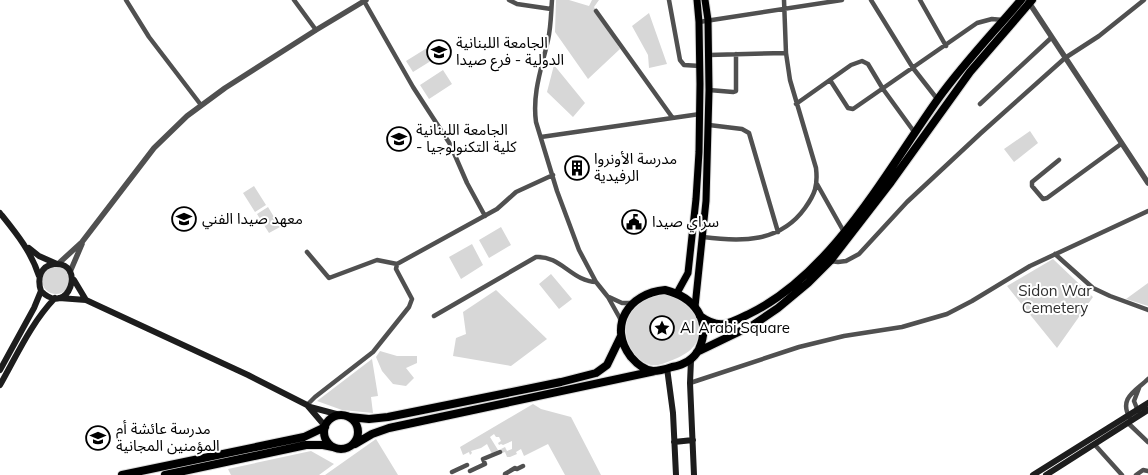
<svg xmlns="http://www.w3.org/2000/svg" width="1148" height="475" font-family="Mulish,'Noto Sans Arabic',sans-serif">
  <rect width="100%" height="100%" fill="#fff"/>
  <path fill="#d7d7d7" d="M556,0H569L589,6L592,0H599L594,7L620,49L588,79L555,32Z
    M649,13L667,64L649,68L648,55L632,26Z
    M427,48L434,59L413,72L406,61Z
    M554,65L585,103L573,117L547,92Z
    M443,70L452,84L429,99L420,85Z
    M1030,131L1038,143L1014,162L1004,149Z
    M254,186L266,205L255,212L243,193Z
    M268,207L280,227L269,233L257,214Z
    M501,227L511,245L489,258L479,240Z
    M472,244L483,265L461,279L449,257Z
    M1053,259L1093,297L1057,348L1007,286Z
    M42 280a14 14 0 1 1 28 0a14 14 0 1 1-28 0Z
    M551,274L572,299L559,309L539,284Z
    M1148,283V306L1126,299Z
    M496,290L547,339L511,366L453,356L456,338L466,334L463,312Z
    M666,294C680,298 693,304 697,319C704,343 691,353 670,361C663,364 654,367 648,364C641,362 634,355 631,349C621,332 626,309 644,299C651,295 658,294 666,294Z
    M380,351L397,356H417V363L406,368L414,378L406,386L393,384L382,371L376,357Z
    M372,359L378,396L371,397L373,413L342,410L317,401Z
    M533,404L541,409L571,417L601,475H565L548,444L524,456L521,449L516,452L517,454L510,457H507L505,452L502,453L501,449L505,447L507,451L512,449V441L503,445L501,444L499,445L498,443L501,441L499,437H496L494,434L490,437L498,450L492,454L487,444L481,448L471,451L472,453L470,455L469,452L463,455L460,447Z
    M376,439L398,475H325Z
    M311,451L334,464L319,475H231L228,469Z"/>
  <g fill="none" stroke-linecap="round" stroke-linejoin="round">
    <g stroke="#dbdbdb" stroke-width="9">
      <path id="primary" d="M677,293L688,273L696,199L699,152L700,84L699,22L697,0
        M695,307L706,201L709,90L708,20L705,0"/>
    </g>
    <g stroke="#dbdbdb" stroke-width="10">
      <path id="trunk" d="M665,290C694,297 712,320 699,349C693,361 683,365 672,367C666,369 659,371 653,371C644,370 637,364 631,357C607,326 629,293 665,290Z
        M700,316C719,330 729,324 749,314C832,274 886,172 938,99C963,64 993,33 1021,0
        M697,352L753,325L778,308L808,283L830,261L891,182L970,72L1032,0
        M324 432a17 17 0 1 1 34 0a17 17 0 1 1-34 0Z
        M350,417L369,419L388,417L561,382L596,373L607,365L621,336
        M355,444L372,434L389,428L655,371
        M122,475L304,437L325,427
        M165,475L306,445H323L333,447"/>
    </g>
    <path stroke="#505050" stroke-width="4.5" d="M126,0L149,37L201,105
      M294,0L316,30
      M509,0L517,4L551,9
      M552,0C551,13 551,27 548,40C542,67 532,93 536,122L557,191L579,250L596,282L608,297L622,322
      M669,0L680,60L684,65L700,66
      M871,0L913,68L938,100
      M920,0L946,46
      M364,1L413,87L450,144L467,183L485,216
      M596,11L672,117
      M699,22L842,0
      M709,55L786,53
      M830,80L848,108L853,109L977,23L992,19L1003,20
      M709,90L733,92L736,91V54
      M796,104L851,65L862,61L868,64L883,89L915,133
      M980,104L1051,38
      M709,125L742,129L749,133L778,232
      M541,137L700,114
      M1059,160L1032,182V186L1043,199L1047,198L1121,144
      M817,184L844,232
      M703,237C741,242 780,243 805,208C815,194 818,186 816,168L790,80L786,53L784,0
      M307,252L329,278L377,260L397,264
      M1055,254L1093,288L1110,296L1148,310
      M830,261L838,262L846,261L859,254L907,202L981,133L1065,58L1099,36L1144,0
      M609,297L622,303H632
      M434,316L536,257C560,255 573,282 596,282
      M690,383L799,347L844,336L902,327L947,314L972,301L1030,266L1148,211
      M307,405L315,397L373,352L409,307L412,299L396,269L397,264L497,209L516,192L553,175
      M1138,411L1134,401L1139,388
      M1130,418C1118,398 1136,391 1148,379
      M1128,423L1148,442
      M1095,445L1122,475
      M470,471L485,464L483,459L500,452
      M452,472L467,465
      M505,475V474L515,468L517,469L523,466
      M1136,475L1143,470L1148,471"/>
    <path stroke="#505050" stroke-width="5.5" d="M1028,1L1148,183
      M58,264L82,242L154,148L187,116L225,88L316,30L366,0
      M70,272L82,244"/>
    <path stroke="#1d1d1d" stroke-width="6" d="M0,213C16,233 31,251 39,276
      M29,248L39,256L57,264
      M74,280L86,300
      M59,298L86,300L101,307L248,375L307,405L325,426
      M691,360L690,383L694,475
      M667,368L673,413L676,475
      M0,370L34,308L41,291C37,279 40,266 54,264C87,261 69,319 41,291
      M0,385C17,355 31,323 55,298
      M310,407L340,415
      M674,442L693,440
      M1033,475L1148,403
      M1046,475L1148,410"/>
    <use href="#primary" stroke="#000" stroke-width="7"/>
    <use href="#trunk" stroke="#000" stroke-width="8"/>
  </g>
  <defs>
    <g id="university-ring" transform="scale(1.25)"><circle r="9.5" fill="#fff" stroke="#000" stroke-width="1.5"/><path d="M0-5L7-2L0 1L-7-2ZM-4 1L0 2.5L4 1V4Q0 6-4 4Z" fill="#000"/></g>
    <g id="building-ring" transform="scale(1.25)"><circle r="9.5" fill="#fff" stroke="#000" stroke-width="1.5"/><path d="M-4-6H4V6H1V3H-1V6H-4ZM-2.5-4.3h1.7v1.8h-1.7ZM.8-4.3h1.7v1.8H.8ZM-2.5-1h1.7V.8h-1.7ZM.8-1h1.7V.8H.8Z" fill="#000"/></g>
    <g id="school-ring" transform="scale(1.25)"><circle r="9.5" fill="#fff" stroke="#000" stroke-width="1.5"/><path d="M0-5L7-2L0 1L-7-2ZM-4 1L0 2.5L4 1V4Q0 6-4 4Z" fill="#000"/></g>
    <g id="civic-ring" transform="scale(1.25)"><circle r="9.5" fill="#fff" stroke="#000" stroke-width="1.5"/><path d="M-.6-6.5H3V-4.5H.6V-3L4-1V1h2V6H-6V1h2V-1L-.6-3ZM-1.2 2.5V6h2.4V2.5Z" fill="#000"/></g>
    <g id="sight-ring" transform="scale(1.25)"><circle r="9.5" fill="#fff" stroke="#000" stroke-width="1.5"/><path d="M0-6L1.8-2.2L6-1.7L2.9 1.2L3.7 5.4L0 3.3L-3.7 5.4L-2.9 1.2L-6-1.7L-1.8-2.2Z" fill="#000"/></g>
  </defs>
  <g fill-rule="evenodd">
    <use href="#university-ring" x="439" y="52"/>
    <use href="#university-ring" x="399" y="139"/>
    <use href="#building-ring" x="577" y="168"/>
    <use href="#school-ring" x="184" y="219"/>
    <use href="#civic-ring" x="634" y="222"/>
    <use href="#sight-ring" x="662" y="328"/>
    <use href="#school-ring" x="98" y="438"/>
  </g>
  <g text-anchor="middle" stroke-width="4" stroke-linejoin="round" paint-order="stroke">
    <g font-size="15" fill="#000" stroke="#fff" text-anchor="start">
      <text x="456" y="48">الجامعة اللبنانية<tspan x="456" dy="17">الدولية - فرع صيدا</tspan></text>
      <text x="416" y="135">الجامعة اللبنانية<tspan x="416" dy="17">- كلية التكنولوجيا</tspan></text>
      <text x="594" y="164">مدرسة الأونروا<tspan x="594" dy="17">الرفيدية</tspan></text>
      <text x="202" y="224">معهد صيدا الفني</text>
      <text x="652" y="227">سراي صيدا</text>
      <text x="680" y="333">Al Arabi Square</text>
      <text x="116" y="434">مدرسة عائشة أم<tspan x="116" dy="17">المؤمنين المجانية</tspan></text>
    </g>
    <g font-size="15" fill="#2e2e2e" stroke="#fff">
      <text x="1055" y="296">Sidon War<tspan x="1055" dy="17">Cemetery</tspan></text>
    </g>
  </g>
</svg>
